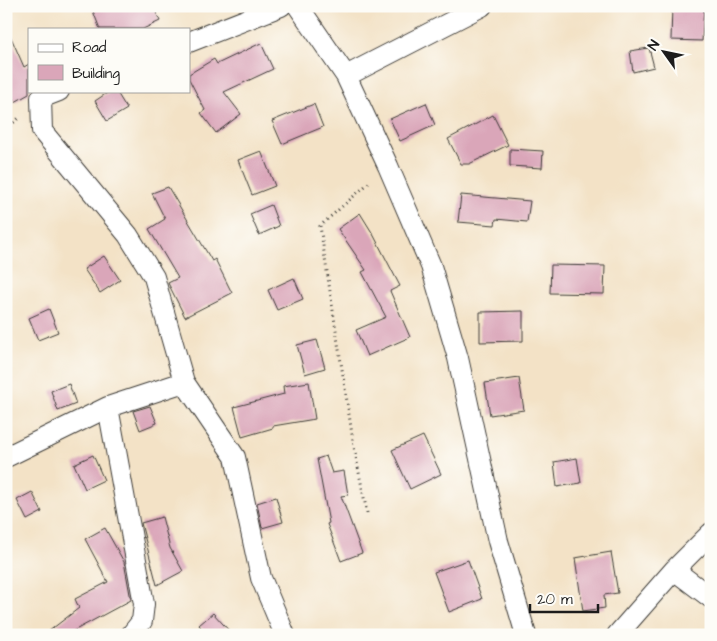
<svg xmlns="http://www.w3.org/2000/svg" width="717" height="641" font-family="'Architects Daughter',sans-serif">
  <rect width="100%" height="100%" fill="#fdfcf7"/>
  <filter id="ink" filterUnits="userSpaceOnUse"><feTurbulence type="fractalNoise" baseFrequency=".02" numOctaves="2"/><feDisplacementMap in="SourceGraphic" scale="10" xChannelSelector="R" yChannelSelector="G"/><feConvolveMatrix kernelMatrix="1 2 1 2 8 2 1 2 1" color-interpolation-filters="sRGB"/></filter>
  <filter id="wash" filterUnits="userSpaceOnUse"><feTurbulence type="fractalNoise" baseFrequency=".0096" numOctaves="4" result="noise"/><feDisplacementMap in="SourceGraphic" scale="20" xChannelSelector="R" yChannelSelector="G"/><feGaussianBlur stdDeviation="1.12" result="paint"/><feColorMatrix in="noise" values="0 0 0 0 0 0 0 0 0 0 0 0 0 0 0 0 0 1.4 0 .05"/><feComposite in="paint" operator="in"/></filter>
  <g filter="url(#wash)">
    <rect width="100%" height="100%" fill="#f3e2c6"/>
    <g id="blocks">
      <path fill="#daa6b9" d="M91,6H153L160,21L143,29H100Z
        M672,6H704L702,41L671,40Z
        M6,26L24,67L29,64V94L15,102L6,88Z
        M261,43L273,69L224,92L241,114L216,133L201,113L205,110L189,79V74L214,59L217,64Z
        M649,48L654,67L633,72L630,51Z
        M110,91H116L127,109L107,121L95,101Z
        M426,103L435,125L400,141L390,119Z
        M314,104L323,127L282,144L272,121Z
        M493,115L508,145L469,164H461L448,139Z
        M510,149L543,151L542,168L510,166Z
        M261,151L275,186L252,195L238,160Z
        M168,187L212,261L215,259L232,293L185,317L168,283L178,278L149,229L165,219L152,193Z
        M461,195L530,201L527,222L496,219L495,225L458,222Z
        M271,205L279,226L259,235L250,214Z
        M360,213L373,234L400,286L390,291L410,337L367,356L356,330L386,317L362,272L366,270L338,229Z
        M104,256L120,280L100,293L84,269Z
        M551,265L605,266L604,294L550,293Z
        M294,278L303,299L277,310L268,290Z
        M49,309L58,332L38,340L29,318Z
        M523,311V341L480,342V312Z
        M317,340L325,368L305,374L297,345Z
        M519,378L524,410L490,415L485,383Z
        M309,382L315,419L273,426V428L242,437L234,407L284,394L283,386Z
        M69,384L76,404L58,411L51,391Z
        M150,406L157,423L140,430L133,411Z
        M423,436L441,474L410,489L392,450Z
        M93,455L104,480L85,489L74,464Z
        M326,456L332,473L344,471L348,495L341,496L362,553L341,561L327,524L329,523L317,459Z
        M577,458L581,483L557,487L554,462Z
        M32,492L42,512L27,520L17,500Z
        M276,497L283,522L262,528L257,503Z
        M162,517L170,548L183,571L157,585L141,523Z
        M105,528L124,562L131,600L66,635H44L79,608L75,599L108,582L85,539Z
        M611,552L618,593L604,595L605,608L583,611L575,558Z
        M468,560L482,599L449,612L434,572Z
        M213,613L233,635H207L199,625Z"/>
    </g>
  </g>
  <g filter="url(#ink)">
    <use href="#blocks" fill-opacity="0" stroke="#3c3a36" stroke-width="1"/>
    <g fill="none" stroke-linecap="round" stroke-linejoin="round">
      <g stroke="#3c3a36" stroke-width="22">
        <path id="street" d="M298,6L346,76L388,166L431,266L458,358L498,541L526,635
          M189,42L281,6
          M346,76L482,6
          M59,91L41,98L42,131L128,235L154,277L184,382L235,457L261,578L285,635
          M108,407L144,604L142,621L131,635
          M6,457L108,407L184,382
          M674,570L711,598
          M617,635L674,570L711,533"/>
      </g>
      <path stroke="#3c3a36" stroke-width="3" stroke-dasharray="1 4" stroke-linecap="butt" d="M6,129L20,117
        M367,513L354,447L320,226L371,181"/>
      <use href="#street" stroke="#fff" stroke-width="20"/>
    </g>
  </g>
  <rect width="717" height="641" fill="none" stroke="#fdfcf7" stroke-width="25"/>
  <rect x="28" y="28" width="162" height="65" fill="#fdfcf7" stroke="#a3a29f"/>
  <rect x="38" y="44" width="25" height="8" fill="#ffffff" stroke="#a3a29f"/>
  <text x="72" y="52" font-size="15" fill="#1c1c1c">Road</text>
  <rect x="38" y="65" width="25" height="15" fill="#daa6b9" stroke="#a3a29f"/>
  <text x="72" y="78" font-size="15" fill="#1c1c1c">Building</text>
  <g transform="translate(664 52) rotate(303)" stroke="#fdfcf7" stroke-width="4" paint-order="stroke">
  <path d="M0-4L9 19L0 12L-9 19Z" fill="#1c1c1c"/>
  <text y="-8" font-size="14" font-weight="bold" text-anchor="middle" fill="#1c1c1c">N</text>
  </g>
  <path d="M530 604v8h68v-8" fill="none" stroke="#1c1c1c" stroke-width="2.5"/>
  <text x="537" y="604" font-size="15" fill="#1c1c1c" stroke="#fdfcf7" stroke-width="4" paint-order="stroke">20 m</text>
</svg>
